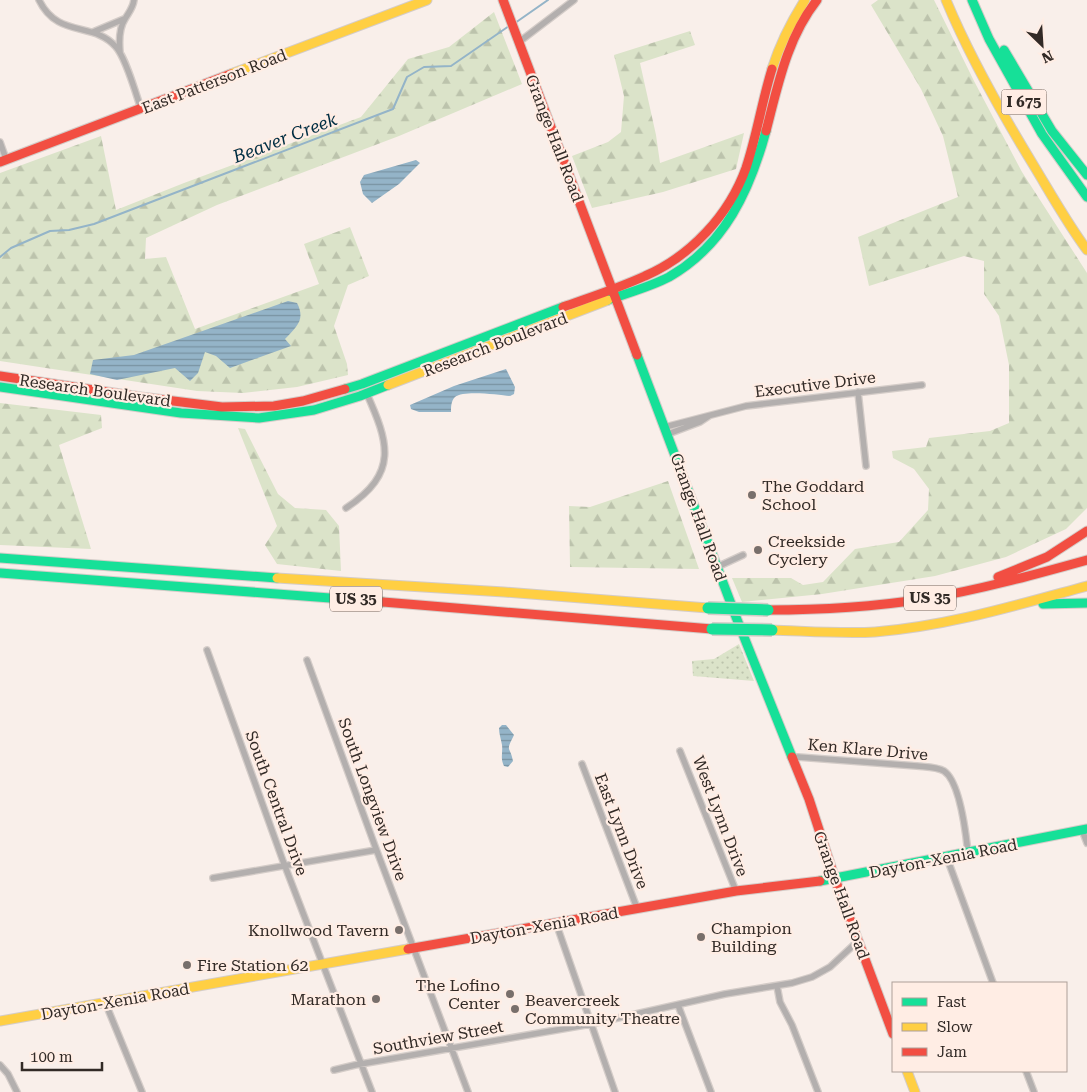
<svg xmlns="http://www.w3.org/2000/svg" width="1087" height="1092" font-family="'Roboto Serif',serif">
  <defs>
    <pattern id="grass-dots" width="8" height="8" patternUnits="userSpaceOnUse" patternTransform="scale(1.25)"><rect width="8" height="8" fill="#dbe3c9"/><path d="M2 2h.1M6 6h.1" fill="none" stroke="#bcc3ac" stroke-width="1.8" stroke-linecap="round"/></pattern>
    <pattern id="forest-firs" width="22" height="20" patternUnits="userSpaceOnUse" patternTransform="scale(1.25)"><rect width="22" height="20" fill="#dbe3c9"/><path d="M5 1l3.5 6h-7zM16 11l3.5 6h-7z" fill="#bcc3ac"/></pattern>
    <pattern id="water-rules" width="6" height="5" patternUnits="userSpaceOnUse" patternTransform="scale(1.25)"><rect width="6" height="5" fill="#94b4c8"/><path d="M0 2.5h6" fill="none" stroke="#7993a2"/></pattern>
  </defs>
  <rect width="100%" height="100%" fill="#f9efea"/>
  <path fill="url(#grass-dots)" d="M739,644L754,681L693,676L692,661L714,659Z"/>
  <path fill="url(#forest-firs)" d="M878,0H934L974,81L1022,172L1087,273V508L1066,529L1006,557L935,576L822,594L742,602L732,578H791L803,585L823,582L855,549L899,542L928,510L929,489L914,469L893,458L892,451L926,447L929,438L990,431L1009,423V365L999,316L984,294V261L964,256L869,286L858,237L958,197L943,136L921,89L871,5Z
    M494,12L522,84L399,136L217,205L146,238L145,259L166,257L195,329L319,284L304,244L350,227L369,276L348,285L334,326L347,364L348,375L297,387L243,393L197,391L0,361V173L101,136L116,210L184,183L361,117L408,59L449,47Z
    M690,31L695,45L640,63L656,135L660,163L744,133L736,169L663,192L592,208L572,156L608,142L621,132L624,96L614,55Z
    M0,403L101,415L102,428L59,445L91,549L0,545Z
    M238,428L245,429L278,494L295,508L326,510L339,526L341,571L277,564L265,545L277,526Z
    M668,481L699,569L570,567L569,506L590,507Z"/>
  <path fill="url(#water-rules)" d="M416,160L420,163L399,184L372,203L363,194L360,182L364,175Z
    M288,301L297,303C306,320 296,327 285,339L291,346L230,368L216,356L205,352L198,373L190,381L175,368L117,380L90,374L93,360L134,355Z
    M506,369L515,387L514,394L510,396C498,395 464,390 455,397C451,401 451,407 451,412H419L411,409L410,405L454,386Z
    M502,725H506L514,735C505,753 510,745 513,761L508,767L504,766C500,758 503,753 502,745C501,739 499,734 499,728Z"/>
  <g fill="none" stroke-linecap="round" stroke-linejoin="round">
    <path stroke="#94b4c8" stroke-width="2" d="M515,23L548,0
      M0,257L11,248L50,231L69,230L94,224L393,109L407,77L424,67L451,66L509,26"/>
    <g stroke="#d4ccc8" stroke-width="8">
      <path id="street" d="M39,0C58,39 94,21 116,47C126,58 136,94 141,109
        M93,32L124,19
        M519,42L574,0
        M120,52C119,41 119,28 125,19C129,12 133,8 134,0
        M0,142L6,159
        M858,392L866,466
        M665,427L746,406L922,385
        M668,434L700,422L709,416
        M346,508C399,473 389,443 366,392
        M717,567L743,555
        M207,650L283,861L372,1092
        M307,660L375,846L468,1092
        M680,751L736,891
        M793,758L798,757L917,766C926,767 937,767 944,771C960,782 966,834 968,853
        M582,764L637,908
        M1082,830L1087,843
        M947,858L993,983
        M213,878L376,850
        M556,923L615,1092
        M777,986L780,1002L792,1025L818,1092
        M105,1002L142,1092
        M678,1005L711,1092
        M0,1065L8,1074L17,1092
        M334,1070L355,1065L591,1024L725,994L792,983L812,977L830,967L858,941
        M1026,1071L1034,1092"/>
    </g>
    <g stroke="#d4ccc8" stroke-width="11">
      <path id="fast" d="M972,0L989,39L1042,134L1087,197
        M1004,50L1052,131L1087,175
        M608,300C627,293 650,287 669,277C725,245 750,190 766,131
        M637,355L736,617L792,757
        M0,387L181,413L259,418L314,410L360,396L388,385
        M345,389L362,384L563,307
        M0,558L277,578
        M0,573L383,602
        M1043,604L1087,603
        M820,881L1087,829"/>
    </g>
    <g stroke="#d4ccc8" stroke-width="11">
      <path id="slow" d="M946,0C970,58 1001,112 1034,166C1051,194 1067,223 1087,250
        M772,69C780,44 791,22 805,0
        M231,74L427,0
        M388,385L608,300
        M277,578L504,592L708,608
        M772,630C805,631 843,634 875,632C948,626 1017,605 1087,586
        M0,1021L408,949
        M907,1071L915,1092"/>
    </g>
    <g stroke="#d4ccc8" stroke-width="11">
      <path id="jam" d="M503,0L637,355
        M766,131C778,85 787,38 817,0
        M0,162L231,74
        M563,307C591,297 619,288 645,276C691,256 729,215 746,168C757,135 762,101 772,69
        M0,376L141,397L222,407L274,406L303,401L345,389
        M998,577L1047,557L1087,531
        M383,602L712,629
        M768,610C820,610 872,607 924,599C979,590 1033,575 1087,560
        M792,757L809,799L835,879L893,1034
        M408,949L736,891L820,881"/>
    </g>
    <use href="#street" stroke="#b3afae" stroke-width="5.5"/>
    <use href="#fast" stroke="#16e098" stroke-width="9"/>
    <use href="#slow" stroke="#ffcf43" stroke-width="9"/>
    <use href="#jam" stroke="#f24e42" stroke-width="9"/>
    <g stroke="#d4ccc8" stroke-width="14" stroke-linecap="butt">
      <path id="fast-bridge" d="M708,608L768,610
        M712,629L772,630"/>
    </g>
    <use href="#fast-bridge" stroke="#16e098" stroke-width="11"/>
  </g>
  <g fill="#786f6b" stroke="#ffede4" stroke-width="2">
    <circle cx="752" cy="495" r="5"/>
    <circle cx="758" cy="550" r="5"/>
    <circle cx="399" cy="930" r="5"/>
    <circle cx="701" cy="937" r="5"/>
    <circle cx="187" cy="965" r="5"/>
    <circle cx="510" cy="994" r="5"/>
    <circle cx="376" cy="999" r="5"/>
    <circle cx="515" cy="1009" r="5"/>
  </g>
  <g text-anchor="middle" stroke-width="4.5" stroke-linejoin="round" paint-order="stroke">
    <g fill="#ffede4" stroke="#70645f" stroke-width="1">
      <rect x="1001.5" y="89.5" width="45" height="25" rx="4"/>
      <rect x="904" y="585.5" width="52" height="25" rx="4"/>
      <rect x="330" y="586.5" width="52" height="25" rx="4"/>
    </g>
    <g font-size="15" font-weight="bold" fill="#322a26">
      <text x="1024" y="107">I 675</text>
      <text x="930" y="603">US 35</text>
      <text x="356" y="604">US 35</text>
    </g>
    <g font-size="16" fill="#322a26" stroke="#ffede4">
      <text transform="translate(214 81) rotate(-21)" y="6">East Patterson Road</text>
      <text transform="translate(555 138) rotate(69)" y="6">Grange Hall Road</text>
      <text transform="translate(495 344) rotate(-21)" y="6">Research Boulevard</text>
      <text transform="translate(815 384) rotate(-7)" y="6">Executive Drive</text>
      <text transform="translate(95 390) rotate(8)" y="6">Research Boulevard</text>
      <text transform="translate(699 517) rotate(70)" y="6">Grange Hall Road</text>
      <text transform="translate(868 749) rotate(5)" y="6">Ken Klare Drive</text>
      <text transform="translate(373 799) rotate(70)" y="6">South Longview Drive</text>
      <text transform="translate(277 803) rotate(70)" y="6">South Central Drive</text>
      <text transform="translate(721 816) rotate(69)" y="6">West Lynn Drive</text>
      <text transform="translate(622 831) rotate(69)" y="6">East Lynn Drive</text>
      <text transform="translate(943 858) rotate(-11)" y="6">Dayton-Xenia Road</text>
      <text transform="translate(842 895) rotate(70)" y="6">Grange Hall Road</text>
      <text transform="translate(544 925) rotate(-10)" y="6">Dayton-Xenia Road</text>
      <text transform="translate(115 1001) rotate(-10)" y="6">Dayton-Xenia Road</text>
      <text transform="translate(438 1037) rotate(-10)" y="6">Southview Street</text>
    </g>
    <g font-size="16" fill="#322a26" stroke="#ffede4" text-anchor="start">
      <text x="762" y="492">The Goddard<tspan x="762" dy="18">School</tspan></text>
      <text x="768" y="547">Creekside<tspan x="768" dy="18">Cyclery</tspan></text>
      <text x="711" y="934">Champion<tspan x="711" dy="18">Building</tspan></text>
      <text x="389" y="936" text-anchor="end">Knollwood Tavern</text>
      <text x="197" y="971">Fire Station 62</text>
      <text x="500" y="991" text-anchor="end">The Lofino<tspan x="500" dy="18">Center</tspan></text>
      <text x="366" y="1005" text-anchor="end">Marathon</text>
      <text x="525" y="1006">Beavercreek<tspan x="525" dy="18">Community Theatre</tspan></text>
    </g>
    <g font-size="18" font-style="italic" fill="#002e43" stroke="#ffede4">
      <text transform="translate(285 138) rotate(-21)" y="6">Beaver Creek</text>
    </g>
  </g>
  <rect x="892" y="982" width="175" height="90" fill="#ffede4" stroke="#ad9f98"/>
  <rect x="902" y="998" width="25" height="8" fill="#16e098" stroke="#ad9f98"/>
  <text x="937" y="1007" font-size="15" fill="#322a26">Fast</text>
  <rect x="902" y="1023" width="25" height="8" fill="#ffcf43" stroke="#ad9f98"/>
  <text x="937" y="1032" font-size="15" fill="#322a26">Slow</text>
  <rect x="902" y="1048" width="25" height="8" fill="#f24e42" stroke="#ad9f98"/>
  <text x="937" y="1057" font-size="15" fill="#322a26">Jam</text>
  <g transform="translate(1042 45) rotate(155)" stroke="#ffede4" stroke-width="4" paint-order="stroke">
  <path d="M0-4L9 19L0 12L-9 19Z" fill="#322a26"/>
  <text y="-8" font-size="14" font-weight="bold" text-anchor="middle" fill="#322a26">N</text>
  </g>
  <path d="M22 1062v8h80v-8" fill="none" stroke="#322a26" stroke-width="2.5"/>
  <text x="30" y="1062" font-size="15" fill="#322a26" stroke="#ffede4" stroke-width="4" paint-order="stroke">100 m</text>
</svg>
